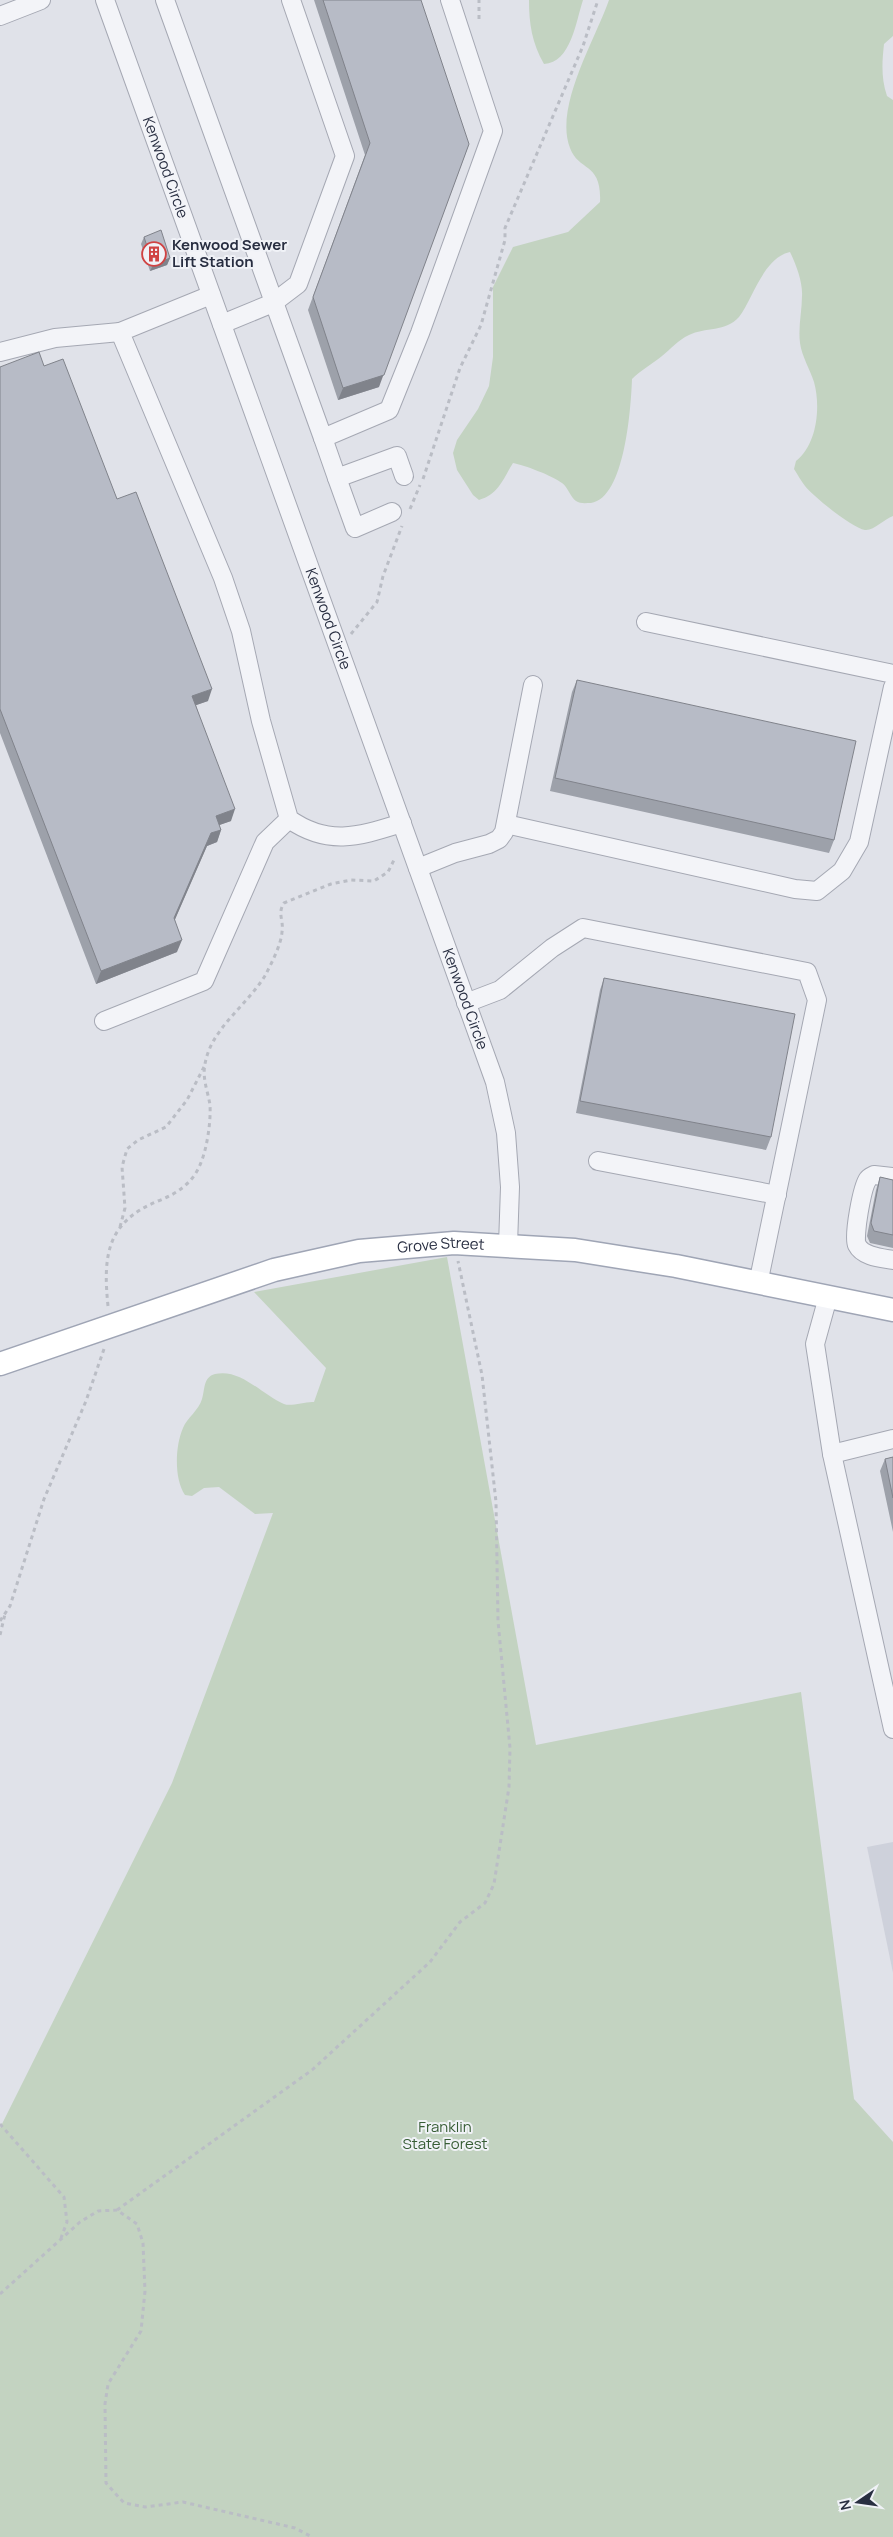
<svg xmlns="http://www.w3.org/2000/svg" width="893" height="2537" font-family="Manrope,sans-serif">
  <rect width="100%" height="100%" fill="#e0e2e9"/>
  <path fill="#ced1db" d="M893,1842V1973L867,1847Z"/>
  <path fill="#c3d3c1" d="M529,0H583C576,21 571,63 544,64C532,43 529,24 529,0Z
    M609,0H893V36L884,44C882,63 881,78 887,96L893,100V516C884,519 874,531 865,530C852,528 814,497 805,486C801,481 798,475 794,469L796,461C817,445 821,407 814,382C810,369 802,357 800,343C798,327 802,311 802,296C803,283 796,264 790,252C763,258 753,299 739,317C726,332 705,327 689,335C678,340 671,349 662,356C652,364 641,370 632,379C631,407 625,498 591,503C586,503 580,504 576,501C570,497 568,487 562,483C553,476 524,465 513,463C503,479 499,494 479,500L473,495L457,470L453,453L457,440L478,409L489,386L493,357V287L513,247L568,232L600,202C602,162 579,172 570,148C554,107 595,40 609,0Z
    M447,1257L536,1745L801,1692L854,2099L893,2142V2537H0V2128L172,1783L273,1513L255,1514L219,1487L204,1488L192,1496L185,1495C174,1479 175,1446 183,1428C187,1418 199,1410 202,1399C205,1390 203,1377 215,1374C241,1368 262,1395 284,1404C291,1407 306,1401 314,1402L326,1368L254,1292Z"/>
  <g fill="none" stroke-linecap="round" stroke-linejoin="round">
    <g stroke="#a5a8b3" stroke-width="20">
      <g id="minor">
        <path id="s1" d="M105,0L495,1082L506,1133L510,1187L508,1245"/>
        <path d="M165,0L323,438L389,410L420,333L493,131L450,0"/>
        <path d="M0,16L41,0"/>
        <path d="M211,295L120,332L223,578L241,631L261,721L289,819C329,847 360,836 402,823"/>
        <path d="M222,324L273,303L298,284L345,156L291,0"/>
        <path d="M0,352L55,338L120,332"/>
        <path d="M323,438L337,478L397,456L404,476"/>
        <path d="M337,478L355,528L392,512"/>
        <path d="M646,622L893,674"/>
        <path d="M506,824L795,889L817,891L842,871L859,842L893,687"/>
        <path d="M418,868L455,853L489,844L499,839L504,832L533,685"/>
        <path d="M466,1003L500,990L552,948L583,928L807,972L817,1000L758,1284"/>
        <path d="M104,1021L204,981L265,842L289,819"/>
        <path d="M598,1161L777,1195"/>
        <path d="M893,1177L874,1175C872,1176 869,1177 868,1179C862,1187 853,1237 857,1245C863,1257 882,1258 893,1260"/>
        <path d="M828,1297L815,1344L832,1454"/>
        <path d="M893,1439L832,1454L893,1729"/>
      </g>
    </g>
    <g stroke="#9fa5b5" stroke-width="25">
      <g id="major">
        <path id="s2" d="M0,1364L274,1270L359,1251L454,1243L575,1250L676,1266L893,1310"/>
      </g>
    </g>
    <path stroke="#babdc5" stroke-width="3" stroke-dasharray="4 4" stroke-linecap="butt" d="M479,19V0
      M423,479L460,368L481,325L505,240V228L583,46L598,0
      M410,509L420,485
      M351,634L377,602L383,576L402,526
      M120,1227L125,1208L122,1167L127,1149L138,1140L166,1127L187,1100L204,1067
      M108,1306C103,1257 106,1222 158,1201C176,1194 192,1184 200,1165C207,1149 211,1122 210,1105C208,1092 202,1078 205,1064C211,1028 248,1005 266,974C272,962 281,945 282,932C284,920 277,914 284,903L331,884L351,880L374,881L388,872L395,858
      M0,1621L10,1606L44,1499L86,1401L104,1349
      M0,1635L5,1614
      M0,2124L64,2197L67,2222L61,2238
      M117,2210L312,2070L430,1962L460,1922L485,1903L494,1884L509,1787L510,1748L498,1621L496,1502L482,1375L458,1261
      M0,2294L80,2222L98,2211L117,2210L137,2224L143,2243L145,2291L141,2331L108,2384L105,2404L106,2483L124,2503L145,2507L183,2502L295,2528L312,2537"/>
    <use href="#minor" stroke="#f3f4f8" stroke-width="18"/>
    <use href="#major" stroke="#fff" stroke-width="22"/>
  </g>
  <path fill="#9da1aa" d="M314,0H421L379,387L338,400L308,310L365,155Z
    M144,237L170,258L167,265L150,271L141,244Z
    M44,366L117,499L208,701L196,705L231,821L219,825L221,830L217,842L207,846L175,919L177,952L96,984L0,733V367Z
    M577,680L834,840L829,853L550,791L572,692Z
    M604,978L771,1137L766,1150L576,1113L600,990Z
    M880,1177L893,1180V1248L870,1243L867,1236L876,1190Z
    M893,1457V1532L880,1471L885,1459Z"/>
  <path fill="#80838b" d="M469,144L379,387L338,400L343,388Z
    M170,258L167,265L150,271L153,265Z
    M212,689L208,701L188,708L192,696Z
    M235,809L231,821L211,828L216,816Z
    M221,830L217,842L207,846L170,931L174,918L211,833Z
    M182,940L177,952L96,984L101,971Z"/>
  <path fill="#b7bbc6" stroke="#80838b" d="M323,0H421L469,144L384,375L343,388L313,297L370,143Z
    M161,230L170,258L153,265L144,237Z
    M39,352L44,366L63,359L117,499L136,492L212,689L192,696L235,809L216,816L221,830L211,833L174,918L182,940L101,971L0,709V367Z
    M577,680L856,741L834,840L555,778Z
    M604,978L795,1014L771,1137L580,1101Z
    M880,1177L893,1180V1235L874,1231L871,1223Z
    M893,1457V1498L885,1459Z"/>
  <defs>
    <g id="building-ring" transform="scale(1.25)"><circle r="9.5" fill="#f0f2f7" stroke="#d04343" stroke-width="1.5"/><path d="M-4-6H4V6H1V3H-1V6H-4ZM-2.5-4.3h1.7v1.8h-1.7ZM.8-4.3h1.7v1.8H.8ZM-2.5-1h1.7V.8h-1.7ZM.8-1h1.7V.8H.8Z" fill="#d04343"/></g>
  </defs>
  <g fill-rule="evenodd">
    <use href="#building-ring" x="154" y="254"/>
  </g>
  <g text-anchor="middle" stroke-width="4" stroke-linejoin="round" paint-order="stroke">
    <g font-size="15" fill="#282e41" stroke="#f0f2f7">
      <text dy="5" stroke="none"><textPath href="#s1" startOffset="178">Kenwood Circle</textPath></text>
      <text dy="5" stroke="none"><textPath href="#s1" startOffset="658">Kenwood Circle</textPath></text>
      <text dy="5" stroke="none"><textPath href="#s1" startOffset="1062">Kenwood Circle</textPath></text>
      <text dy="5" stroke="none"><textPath href="#s2" startOffset="459">Grove Street</textPath></text>
    </g>
    <g font-size="15" font-weight="bold" fill="#282e41" stroke="#f0f2f7" text-anchor="start">
      <text x="172" y="250">Kenwood Sewer<tspan x="172" dy="17">Lift Station</tspan></text>
    </g>
    <g font-size="15" fill="#375d35" stroke="#f0f2f7">
      <text x="445" y="2132">Franklin<tspan x="445" dy="17">State Forest</tspan></text>
    </g>
  </g>
  <g transform="translate(858 2502) rotate(257)" stroke="#f0f2f7" stroke-width="4" paint-order="stroke">
  <path d="M0-4L9 19L0 12L-9 19Z" fill="#282e41"/>
  <text y="-8" font-size="14" font-weight="bold" text-anchor="middle" fill="#282e41">N</text>
  </g>
</svg>
